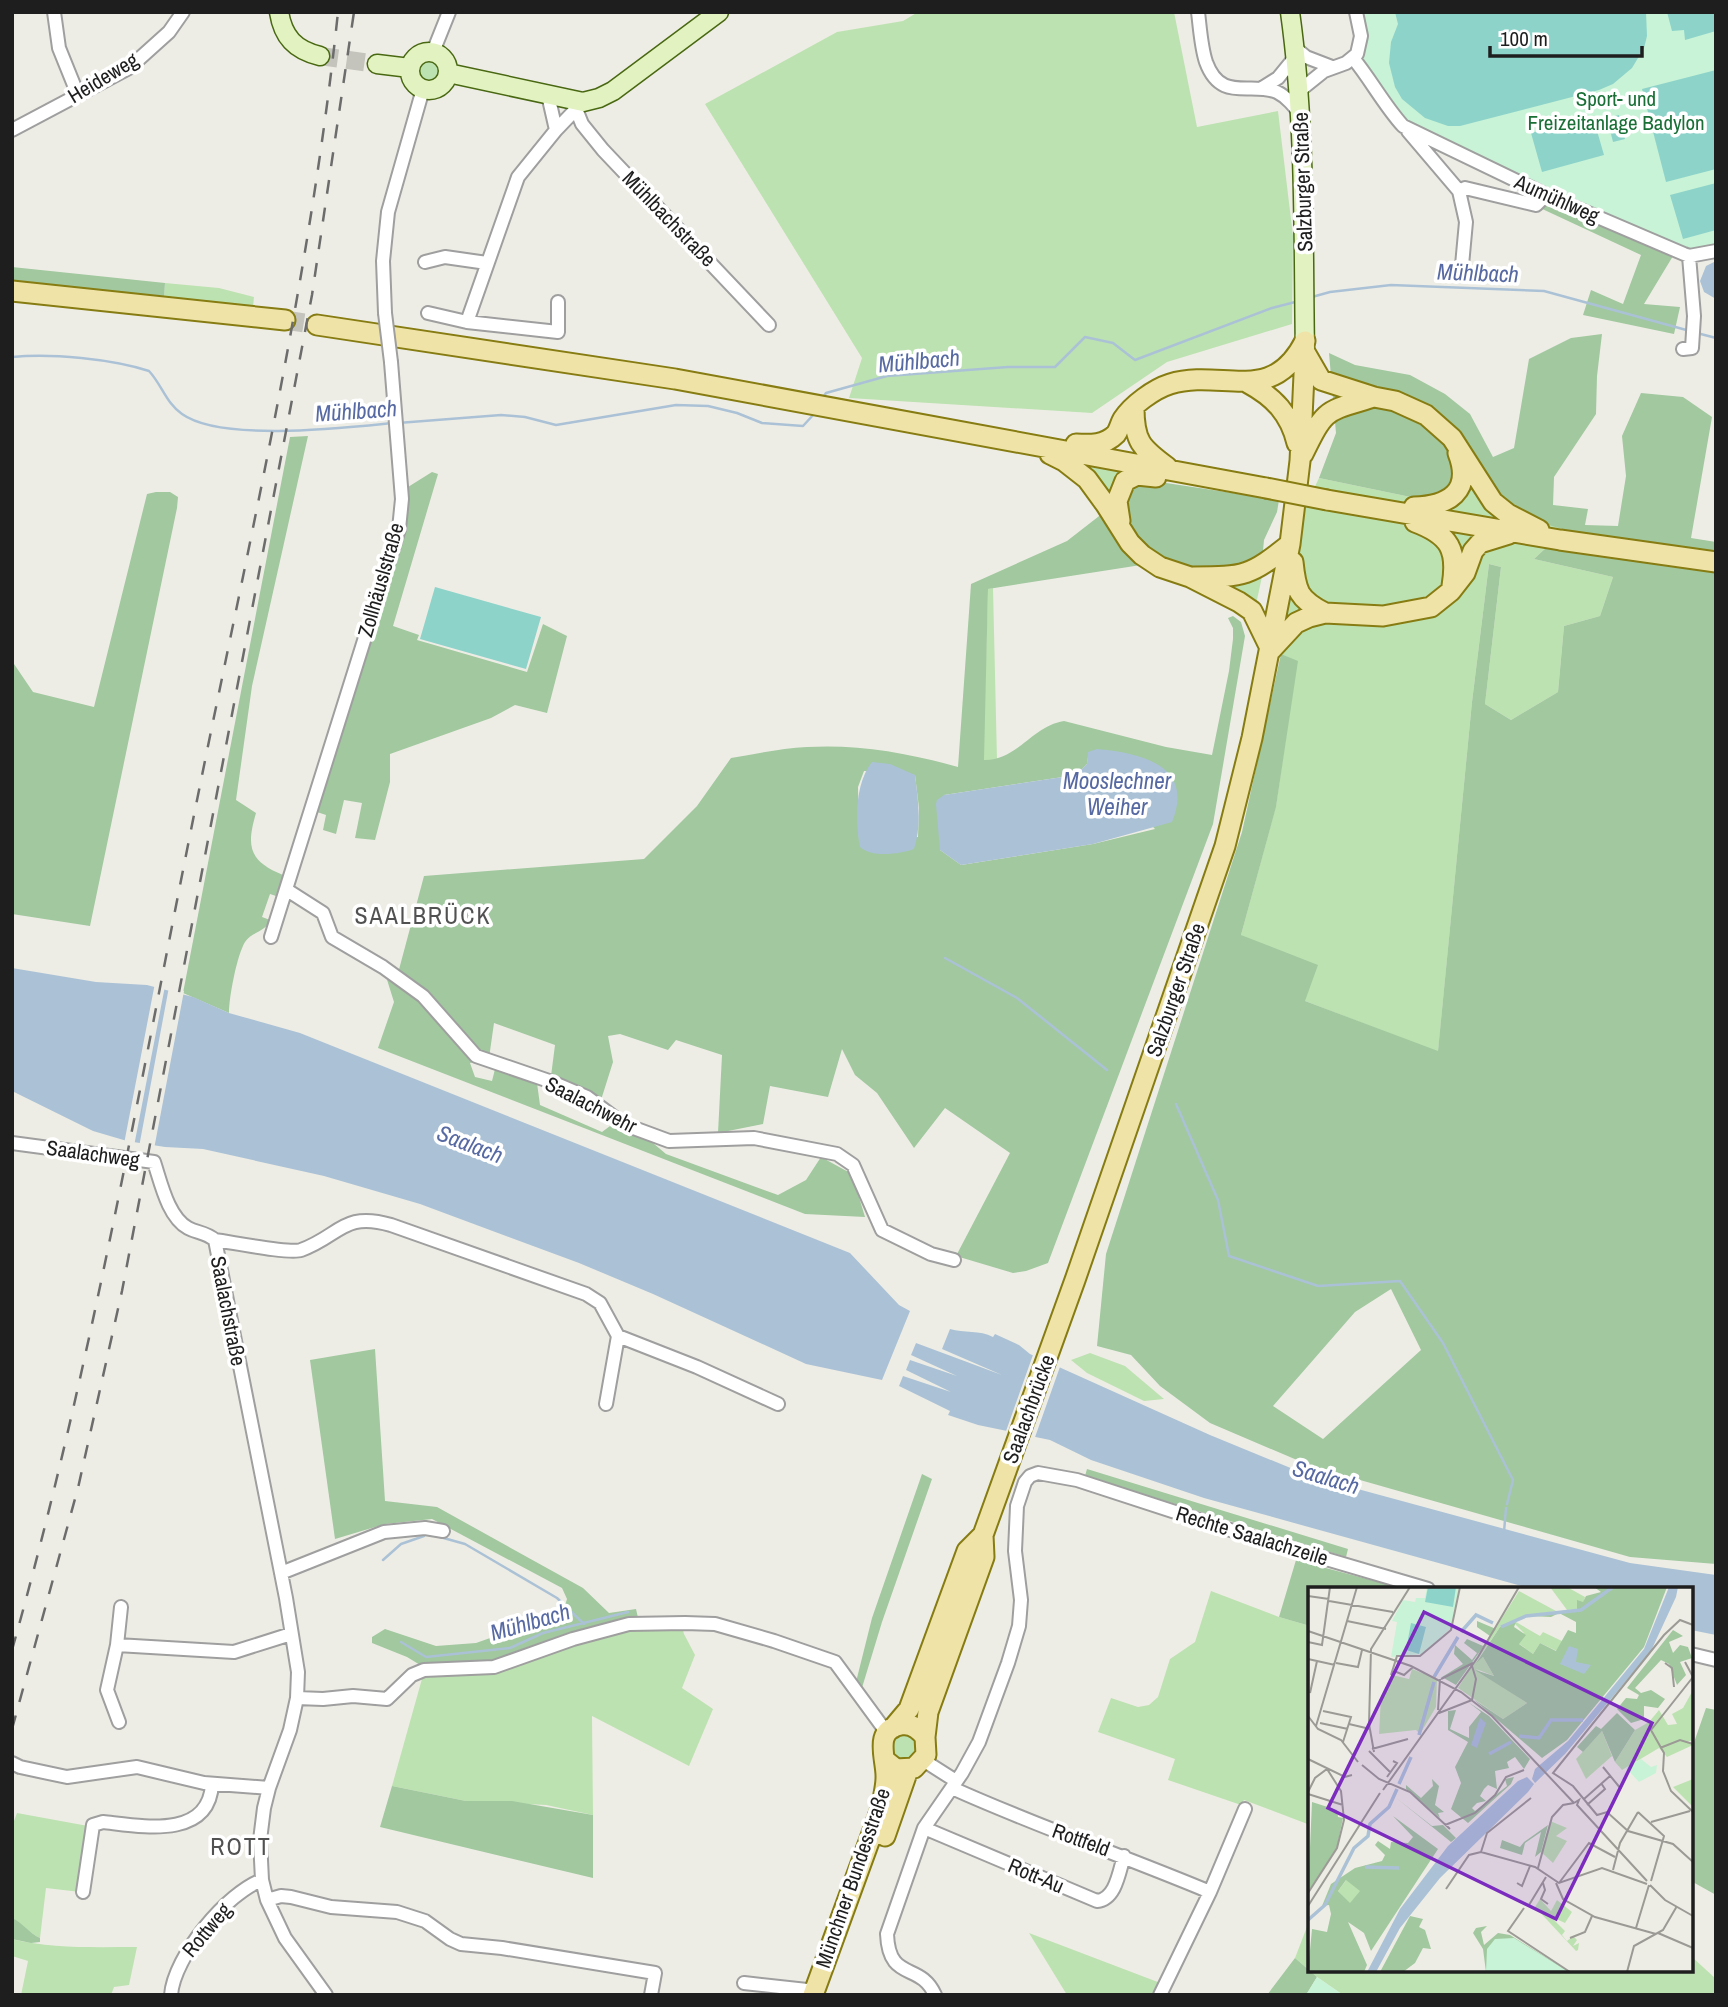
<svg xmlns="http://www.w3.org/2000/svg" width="1728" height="2007" font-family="'Archivo Narrow',sans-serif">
  <rect width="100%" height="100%" fill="#eeede5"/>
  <path fill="#bde2b1" d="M918,12H1174L1197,127L1278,111L1293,236L1292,324L1167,362L1092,413L849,398L862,358L705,104L837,32L903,21Z
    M419 70a10 10 0 1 1 20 0a10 10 0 1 1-20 0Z
    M165,283L219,288L254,297L253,307L164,297Z
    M1081,463L1122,470L1124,472L1113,485L1109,494Z
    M1319,478L1425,500L1483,479L1573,532L1548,546L1534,559L1613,577L1600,616L1564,626L1558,692L1511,720L1485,704L1501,567L1489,564L1472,702L1438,1052L1305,1001L1241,935L1276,806L1297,662L1281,654L1306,505Z
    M1263,572L1255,609L1215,583Z
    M993,588L997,760H983L988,589Z
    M1090,1353L1125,1366L1164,1399L1144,1401L1087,1373L1071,1360Z
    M1211,1591L1279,1617L1310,1626V1825L1244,1800L1241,1805L1168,1780L1175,1759L1098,1732L1111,1698L1138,1707L1149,1705L1158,1697L1170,1659L1195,1642Z
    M680,1619L684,1634L695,1655L682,1688L713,1709L689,1766L592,1716L593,1815L546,1805L466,1801L392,1786L425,1668L536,1649Z
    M901,1733L914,1736L920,1748L907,1762L893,1757L890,1742Z
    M17,1813L88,1826L80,1892L46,1888L40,1938C29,1933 23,1924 12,1918V1826Z
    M1310,1919V1970H1691V1956L1716,1979V1995H1343L1317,1977L1295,1958Z
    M1029,1933L1163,1984L1157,1995H1067Z
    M12,1939C52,1949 96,1947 137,1947L129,1985L114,1987L111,1995H21L28,1961L12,1956Z"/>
  <path fill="#a1c89f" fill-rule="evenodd" d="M1546,195L1673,256L1644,304L1680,307L1674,334L1583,315L1591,290L1623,304L1641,255L1538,207Z
    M12,267L165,283L164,297L12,283Z
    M1602,334L1597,376L1596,414L1554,477L1553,505L1588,509L1585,525L1618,526L1626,476L1622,436L1641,393L1683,397L1712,417L1691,538L1716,542V554L1573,532L1524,518L1504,508L1483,479L1425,500L1319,478L1336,433L1329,353L1355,365L1410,375L1445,394L1470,414L1493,457L1514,448L1529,359L1571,338Z
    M308,436L252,686L236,800L256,813C246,847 249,861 283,875L276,896L270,894L262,917L270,920C266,932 251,932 245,942C237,955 229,997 229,1013L183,993L290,437Z
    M432,472L438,474L393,626L419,635L417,640L527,672L543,624L567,636L547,713L515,705L491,718L390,754V782L375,840L355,838L362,803L344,800L336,834L323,830L326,815L317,812L333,753L396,563C395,536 409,513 408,487Z
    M1153,481L1279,500L1277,512L1264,540L1262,561L1215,573L1170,562L1143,544L1134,533L1126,520L1123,498L1133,485Z
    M156,492H170L178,497L177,508L90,926L12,914V661L33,692L94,707L147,494Z
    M1103,513L1141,565L988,589L984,760C1017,761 1032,726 1064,721L1166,747L1212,755L1229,671L1233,639V628L1228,618L1233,616L1241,622L1245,636L1213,824L1048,1263L1026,1271L1013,1273L956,1256L1010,1153L945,1108L914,1148L877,1093L855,1075L842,1049L828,1097L770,1086L763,1124L718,1133L722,1055L676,1040L668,1050L620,1034L608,1036L613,1062L601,1100L551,1076L555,1045L494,1023L489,1058L470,1063L475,1077L492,1081L495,1069L537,1083L540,1105L602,1132L622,1117L666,1154L778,1195L806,1180L821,1157L852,1174L865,1217L805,1214L378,1048L394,1002L383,967L397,977L424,876L644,859L697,806L731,758C756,754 782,748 807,747C858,744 909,753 958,767L971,584L1067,541ZM1088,757L1155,829L1093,844L961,865L940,850L944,795L1076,775L1087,764ZM864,771L915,775L919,808L918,837L859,841L858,787Z
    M1548,546L1716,570V1564L1630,1557L1311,1466L1210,1423L1160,1386L1131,1355L1097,1346L1106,1254L1242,832L1281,654L1298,661L1276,807L1241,935L1318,965L1305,1001L1438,1051L1472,702L1489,564L1501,567L1485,704L1511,720L1558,692L1564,626L1600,616L1613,577L1534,559ZM1391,1289L1421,1350L1323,1439L1273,1406L1355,1312Z
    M375,1349L385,1501L437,1507L583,1588L609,1613L636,1609L639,1622L507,1660L425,1668L407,1657L372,1643V1637L385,1629L436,1646L476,1643L563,1612L567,1599L562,1588L432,1519L385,1524L335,1539L310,1360Z
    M1087,1469L1348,1549L1346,1557L1085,1476Z
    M922,1474L932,1479L882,1622L861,1691L856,1682L872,1618Z
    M1296,1560L1404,1589H1310V1626L1279,1617Z
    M1706,1708L1716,1710V1895L1691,1881V1751Z
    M392,1786L466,1801H512L593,1815V1878L380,1827Z
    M12,1918C23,1923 29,1933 40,1938V1942L31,1943L12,1939Z
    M1295,1958L1317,1977L1306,1995H1267Z"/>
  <path fill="#c8f3d6" d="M1359,12H1716V246L1686,250L1421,135L1400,117L1362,57L1363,22Z
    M1317,1977L1343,1995H1306Z"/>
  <path fill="#8dd3ca" d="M1395,12H1646L1647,36L1644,48L1632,68L1613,84L1599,90L1460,126H1448L1425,118L1402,99L1395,87L1389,63L1391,42L1398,24Z
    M1667,12H1716V31L1685,40L1684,30L1672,31Z
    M1716,70V169L1666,182L1642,89Z
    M1619,115L1625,139L1613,142L1607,118Z
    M1593,117L1604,155L1542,172L1531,133Z
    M1716,183V230L1683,239L1670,195Z
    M435,587L541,617L526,669L420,639Z"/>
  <path fill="#abc2d6" d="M1716,261V299L1704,292L1700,281L1706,266Z
    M1097,749C1142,753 1195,766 1172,822L1093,844L961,865L940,850L936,804L937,800L944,795L1076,775L1087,764L1088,752Z
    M872,762L890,764L915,775C918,799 922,825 914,849C900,854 872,858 860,847C855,821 855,783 872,762Z
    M12,968L96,982L147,985L193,997L229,1013L300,1033L850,1253L899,1305L910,1311L882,1380L806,1364L653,1294L579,1263L420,1204L324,1176L203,1149L165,1147L127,1141L93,1131L12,1091Z
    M950,1329C964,1333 980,1330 993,1337L995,1334L1019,1345L1030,1354L1210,1435L1310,1476L1630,1563L1716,1575V1635L1691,1630V1589H1532L1204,1498L1091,1460L1050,1440L978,1425L948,1415L950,1411L899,1386L903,1376L951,1392L906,1370L910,1360L957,1376L911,1355L916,1343L1002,1375L942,1349Z"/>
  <path fill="#eeede5" d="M155,983L165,986L134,1146L124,1144Z
    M169,987L184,991L154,1149L139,1147Z
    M1034,1352L1061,1364L1034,1440L1005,1434Z"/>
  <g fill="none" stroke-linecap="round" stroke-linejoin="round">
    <path stroke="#abc2d6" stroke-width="2.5" d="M1312,297L1330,292L1391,285L1544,291L1690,331
      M1697,333L1716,338
      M12,357C51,353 112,359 149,371C162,385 166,403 182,414C221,442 343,428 392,423
      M822,399L826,393L887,376L1008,367H1055L1085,337L1113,343L1135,360L1272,308L1299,301
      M398,423L501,415L525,417L556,425L676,405L708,406L737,413L762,423L803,426L814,414
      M945,958L1017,998L1107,1070
      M1176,1104L1218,1200L1229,1256L1318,1286L1400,1281L1443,1343L1513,1480L1507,1504
      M1504,1532L1506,1508
      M440,1537L465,1544L557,1598L584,1624
      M383,1560L401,1544L424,1536
      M401,1642L426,1657L510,1648L543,1633L628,1612"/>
    <path stroke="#c4c4bd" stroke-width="18" stroke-dasharray="18 9" stroke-linecap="butt" d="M320,56L377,64"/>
    <path stroke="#c4c4bd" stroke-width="19" stroke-dasharray="19 10" stroke-linecap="butt" d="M285,320L317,325"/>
    <g stroke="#9f9f9f" stroke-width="16">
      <path id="street" d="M54,12L59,48L78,95
        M1198,12C1200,28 1201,47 1206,62C1221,103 1250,81 1277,92C1287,97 1294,106 1301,115
        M1295,48L1306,57L1332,67
        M433,52L449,12
        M1353,58C1371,80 1384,105 1403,126L1546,195L1684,254L1689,256L1716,251
        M1262,88L1278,78L1296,56
        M1299,91L1324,71L1346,63L1357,54L1361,36L1356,12
        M576,109L582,124L603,150L769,325
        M12,130L129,68L169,32L183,12
        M556,130L580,105
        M1408,131L1459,191L1466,222L1461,276
        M1459,191L1465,188L1536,205L1546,195
        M425,262L445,257L487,263
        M385,313L383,261L388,212L423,89
        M428,313L467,322L558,332V302
        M467,322L518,177L556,130L548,95
        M1683,349L1692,348L1694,316L1689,256
        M287,890L323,913L332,937L383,967L423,996L476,1056L552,1082L587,1097L623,1124L669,1141L754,1138L837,1154L853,1165L882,1230L931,1254L954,1260
        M271,937L399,529L402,499L391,362
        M12,1143L154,1162C161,1183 168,1217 188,1228C197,1233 205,1232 215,1240C231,1242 289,1254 301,1250C340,1236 343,1211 391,1225L586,1294L600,1303L618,1336L697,1367L778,1404
        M215,1240L286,1598L298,1672L297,1698L290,1730L269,1788L264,1808L260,1840L262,1880L267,1900L285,1938L326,1995
        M606,1404L618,1336
        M281,1573L384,1532L425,1528L443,1531
        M121,1607L117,1645L234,1652L291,1634
        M117,1645L107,1690L119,1722
        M1691,1654L1716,1660
        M297,1698L323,1699L353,1696L387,1699L412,1675L424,1670L494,1667L573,1639L629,1624L685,1623L715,1624L774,1641L835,1662L887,1733
        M923,1760L956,1781
        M12,1763L20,1767L67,1777L137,1767L204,1783L269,1788
        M952,1788C1036,1826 1124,1856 1210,1892
        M924,1828L1097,1901C1116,1899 1119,1872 1124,1856
        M83,1892L93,1825L103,1822C140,1826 209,1840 212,1784
        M267,1900L281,1896L291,1897L331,1907L397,1912L425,1921L450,1939L461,1944L502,1948L655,1973L651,1995
        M744,1983L807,1990L814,1993
        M171,1995C174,1956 227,1893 262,1880
        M935,1995C920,1961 889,1983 887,1934L924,1828L962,1773L979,1742L1008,1663L1019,1626L1021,1600L1015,1551L1017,1506L1025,1482L1030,1476L1038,1473L1077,1480L1258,1539L1428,1589
        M1160,1995L1210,1892L1245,1809"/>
    </g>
    <g stroke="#496812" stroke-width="21">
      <path id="secondary" d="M279,12C283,37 295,50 320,56
        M1290,12C1306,126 1303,239 1305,353
        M410 71a19 19 0 1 1 38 0a19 19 0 1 1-38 0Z
        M377,64L410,68
        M448,73L583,102L599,98L613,91L719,12"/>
    </g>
    <g stroke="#867c12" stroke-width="23">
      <path id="primary" d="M12,291L285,320
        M317,325L675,379L1266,488
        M1306,354L1321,380L1374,397L1395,401L1426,415L1452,438L1493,502L1508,514L1539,530
        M1248,383C1274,397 1290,414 1297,443
        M1134,408C1134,441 1141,448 1167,467
        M1076,444C1091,445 1105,445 1116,434C1119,430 1120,424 1123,419C1132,405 1154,389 1170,384C1222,368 1272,407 1305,341
        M1050,454L1064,461L1087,479L1106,505L1130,543L1142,555L1160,567L1190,577L1239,602L1252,611L1271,650
        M1303,454C1326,407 1325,412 1374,397
        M1327,500L1560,540L1716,562
        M1414,507C1448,506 1473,492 1458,453
        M1120,521L1117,501L1125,481L1137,475L1156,477
        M1415,522C1450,535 1458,550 1452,586
        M1293,562C1296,591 1298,599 1325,613
        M1193,577C1245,577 1250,576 1290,544
        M1271,650L1296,623L1309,617L1325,613L1383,616L1431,607L1451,591L1465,573L1473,551L1480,543L1509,534
        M893,1728L909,1709L967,1551L983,1535L1075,1280L1225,846L1252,738L1290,544L1300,461L1305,353
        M925,1737L928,1712L984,1557L983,1535
        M885,1836L908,1770
        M813,1995L882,1806C883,1797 886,1787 886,1778C887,1760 872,1730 901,1725C911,1723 919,1729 925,1737L926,1755L914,1768L896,1769L886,1761"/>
    </g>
    <use href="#street" stroke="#fff" stroke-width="12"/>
    <use href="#secondary" stroke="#e2f2c0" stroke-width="18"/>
    <use href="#primary" stroke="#f0e3a8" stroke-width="19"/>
    <path stroke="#6c6c6c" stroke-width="2.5" stroke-dasharray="14 14" stroke-linecap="butt" d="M12,1650C88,1380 136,1105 191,830C245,559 309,288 338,12
      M12,1729L78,1488L122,1291L312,295L354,12"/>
    <g stroke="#9f9f9f" stroke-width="16" stroke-linecap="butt">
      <path id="street-bridge" d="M385,313L391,362"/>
    </g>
    <g stroke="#867c12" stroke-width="23" stroke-linecap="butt">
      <path id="primary-bridge" d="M1266,488L1327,500"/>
    </g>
    <use href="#street-bridge" stroke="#fff" stroke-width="12"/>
    <use href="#primary-bridge" stroke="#f0e3a8" stroke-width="19"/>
  </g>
  <g text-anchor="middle" stroke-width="7" stroke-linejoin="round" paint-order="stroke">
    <g font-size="21" fill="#1e1e1e" stroke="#fff">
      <text transform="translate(103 78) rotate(-31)" y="7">Heideweg</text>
      <text transform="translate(1303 182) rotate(-92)" y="7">Salzburger Straße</text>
      <text transform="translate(1557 199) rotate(24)" y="7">Aumühlweg</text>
      <text transform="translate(669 219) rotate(46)" y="7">Mühlbachstraße</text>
      <text transform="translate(381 580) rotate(-74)" y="7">Zollhäuslstraße</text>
      <text transform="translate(1176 990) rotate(-71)" y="7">Salzburger Straße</text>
      <text transform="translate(591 1105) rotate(27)" y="7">Saalachwehr</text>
      <text transform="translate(93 1154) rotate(8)" y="7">Saalachweg</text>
      <text transform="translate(228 1311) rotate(79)" y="7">Saalachstraße</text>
      <text transform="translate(1029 1409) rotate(-70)" y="7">Saalachbrücke</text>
      <text transform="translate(1252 1536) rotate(17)" y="7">Rechte Saalachzeile</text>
      <text transform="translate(1081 1840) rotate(20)" y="7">Rottfeld</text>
      <text transform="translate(1036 1876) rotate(23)" y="7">Rott-Au</text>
      <text transform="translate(853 1878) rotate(-71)" y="7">Münchner Bundesstraße</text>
      <text transform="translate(207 1930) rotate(-50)" y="7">Rottweg</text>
    </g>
    <g font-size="21" fill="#196f36" stroke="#fff">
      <text x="1616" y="106">Sport- und<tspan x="1616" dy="24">Freizeitanlage Badylon</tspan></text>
    </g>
    <g font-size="23" font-style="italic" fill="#5669a2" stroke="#fff">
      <text transform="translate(1478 273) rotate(2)" y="8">Mühlbach</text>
      <text transform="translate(919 361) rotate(-5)" y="8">Mühlbach</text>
      <text transform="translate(356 411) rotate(-4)" y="8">Mühlbach</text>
      <text x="1117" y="789">Mooslechner<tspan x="1117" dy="26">Weiher</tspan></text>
      <text transform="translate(470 1144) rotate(21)" y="8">Saalach</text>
      <text transform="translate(1326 1477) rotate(17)" y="8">Saalach</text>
      <text transform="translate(530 1622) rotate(-16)" y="8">Mühlbach</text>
    </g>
    <g font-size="24" letter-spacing="2" fill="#515151" stroke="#fff">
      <text x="423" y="924">SAALBRÜCK</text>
      <text x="241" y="1855">ROTT</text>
    </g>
  </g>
  <g transform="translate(1308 1587)">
    <rect width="385" height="385" fill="#eeede5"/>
    <path d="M242,0H259L277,10L276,14L270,22L259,23ZM211,4L248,24L216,29L208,35L232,49L235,45L256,55L249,64L232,56L225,67L210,56L216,46L206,36L192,40L168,75L175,70L186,89L168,82L219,116L195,132L150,101ZM104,82L129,92L128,120L112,147L108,143L71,147L73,109L84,88L101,92ZM385,103V153L379,155L385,158L359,170L351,161L314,183L307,175L327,143L341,135L351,123L360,138L369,137L364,127L375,121ZM294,144L304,169L278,192L268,172ZM385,192V220L365,200ZM242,234L259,241L248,249L259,254L245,276L233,265ZM39,292L53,304L42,317L30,304ZM232,312L243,324L249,313L264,325L257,336L242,329L257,344L254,348L259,354L265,349L269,353L265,359L271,356L270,363L268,364L227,320Z" fill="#bde2b1"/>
    <path d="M286,0H359L336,60L259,153L234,171L165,112L195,132L219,116L167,83L186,89L175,70L168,76L192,40L208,35L206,40L218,48L211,57L225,67L232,56L248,64L260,43L268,46V35L251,26L243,30L222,29L269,22V13L275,15L278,9L293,5ZM169,34L188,42L148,98L134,90L155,77L146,67L147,58L164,73L169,66L156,56L159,52L175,59L182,49L169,40ZM365,43L375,49L361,55L365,66L372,58L380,60L384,71L372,75L378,88L369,98L361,77L353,73L327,101L333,106L343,103L357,112L350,121L336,119V132L323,136L309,122L318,111L329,112L331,108L319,101ZM160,115L181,129L222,172L216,182L207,170L199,175L201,181L187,184L189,202L180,198L176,202L172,209L178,214L169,216L164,221L167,224L199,199L197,192L206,190L203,197L160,236L143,222L153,196L147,180L160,155L140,143V124L148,123L142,142L161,151V140L173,125ZM309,126L327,143L307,175L294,144L275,165L269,160L288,139L293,142ZM124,192L131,199L127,218L136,225L130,226L132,231L98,202V198L113,211L125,199ZM87,210L124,239L135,238L148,251L143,255ZM4,215L29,223L30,230L35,231L29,260L0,306ZM85,229L130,262L63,364L56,346L40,335L59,378L56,385H0L4,342L19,345L23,327L21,318L14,319L23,297L47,281L74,274L77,268L67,258L70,254L82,262L83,255L100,256L105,250ZM38,293L52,304L42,316L30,304ZM240,238L233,265L227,270L233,245L217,256L214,268L192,261L194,253L212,260L216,255ZM102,329L115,332L111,340L117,343L123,362L115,361L107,376L95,385H72ZM179,339L173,345L176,358L190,346L202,348L261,385H178L175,362L165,346L168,341Z" fill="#a1c89f" fill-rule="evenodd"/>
    <path d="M119,0H151L143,41L114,67L83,70L89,35L84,34L95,13L107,15L108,11H117ZM333,172L343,180L349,178L348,186L331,195L318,181ZM206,351L261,385H178L179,362L187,352Z" fill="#c8f3d6"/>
    <path d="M120,0H148L145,20L117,15ZM103,36L118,40L111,67L98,63Z" fill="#8dd3ca"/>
    <path d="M361,0H370L368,10L343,64L257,167L227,196L224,192L227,182L260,154L336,62ZM261,59L270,62L268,75L283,78L276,87L252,77ZM172,131L178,136L169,161L163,158ZM219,190L226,197L220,205L132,291L92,341L68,385H59L92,322L140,259L210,194Z" fill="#abc2d6"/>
    <path fill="none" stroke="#abc2d6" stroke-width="3.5" d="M193,40L218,29L273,23L305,0M153,45L168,28L185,36M126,90L150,50M111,148L126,95M211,149L231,151L243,133H275M181,167L203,155M91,197L103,170M57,280L91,281M0,333L17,318L46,261L60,249L62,237L81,220L89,202"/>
    <path fill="none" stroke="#9b9a95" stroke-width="2" d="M0,9L21,12M21,14L85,25M39,34L78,42M385,38L372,33L356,48L245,186L265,199L289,228L299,225L320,244L365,257L385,275M0,44L103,79L153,105L184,129L266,216M0,55L14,58L22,0M0,72L27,78M377,75L385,90L343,143L356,166L355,184L363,204L385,225M28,76L50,80L54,63M357,76L364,81L366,100M164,79L168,92L164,113M86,84L96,88L105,80M83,88L89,69H112L143,43L152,0M133,92L165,76M2,106L9,74M130,123L132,92M15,124L43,130L35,155M131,126L164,113M0,129L10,142L33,153L50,175M12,136L40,142M41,137L62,142M8,139L49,0M352,161L372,153L385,157M64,162L100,152M61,164L83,186M66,165L61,137L63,62L102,0M0,172L37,190L44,188M54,178L71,192L102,205L142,242M295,180L313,202M79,190L89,176L85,174M75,203L170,70L211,0M0,205L7,191L19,182L33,204L36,233L29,261L0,306M0,207L35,218M276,212L302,189M266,216L271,213L269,218L339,294M279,218L297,202L293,196M330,225L356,249L343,294M343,235L382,224M137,238L167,226L187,208L198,190L216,183M173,265L227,280L251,296L294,281L339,297M173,265L179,246L223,211M230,281L244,230L255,218L266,216M305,283L312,256L330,225M209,296L214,299L222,279M235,296L237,303L233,312L240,317M248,296L255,312L287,330L348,347M251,296L281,256L307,270M342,298L357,313L385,329M138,302L161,268L173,265M221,318L238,290M0,319L72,206M216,321L200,344L262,385M328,341L341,298M350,346L385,361M262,351L277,345L284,329M319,385L326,359L355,343L369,319"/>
    <path fill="#7b2cbf" fill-opacity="0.15" stroke="#7b2cbf" stroke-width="3.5" d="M116,25L344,136L248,332L20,221Z"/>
    <rect width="385" height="385" fill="none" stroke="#1e1e1e" stroke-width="3.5"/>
  </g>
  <rect width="1728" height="2007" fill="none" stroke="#1e1e1e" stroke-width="28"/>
  <path d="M1490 46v10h152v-10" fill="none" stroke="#1e1e1e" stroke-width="3.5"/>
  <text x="1500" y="46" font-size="21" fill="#1e1e1e" stroke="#ffffff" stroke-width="5" paint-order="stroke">100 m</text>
</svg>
